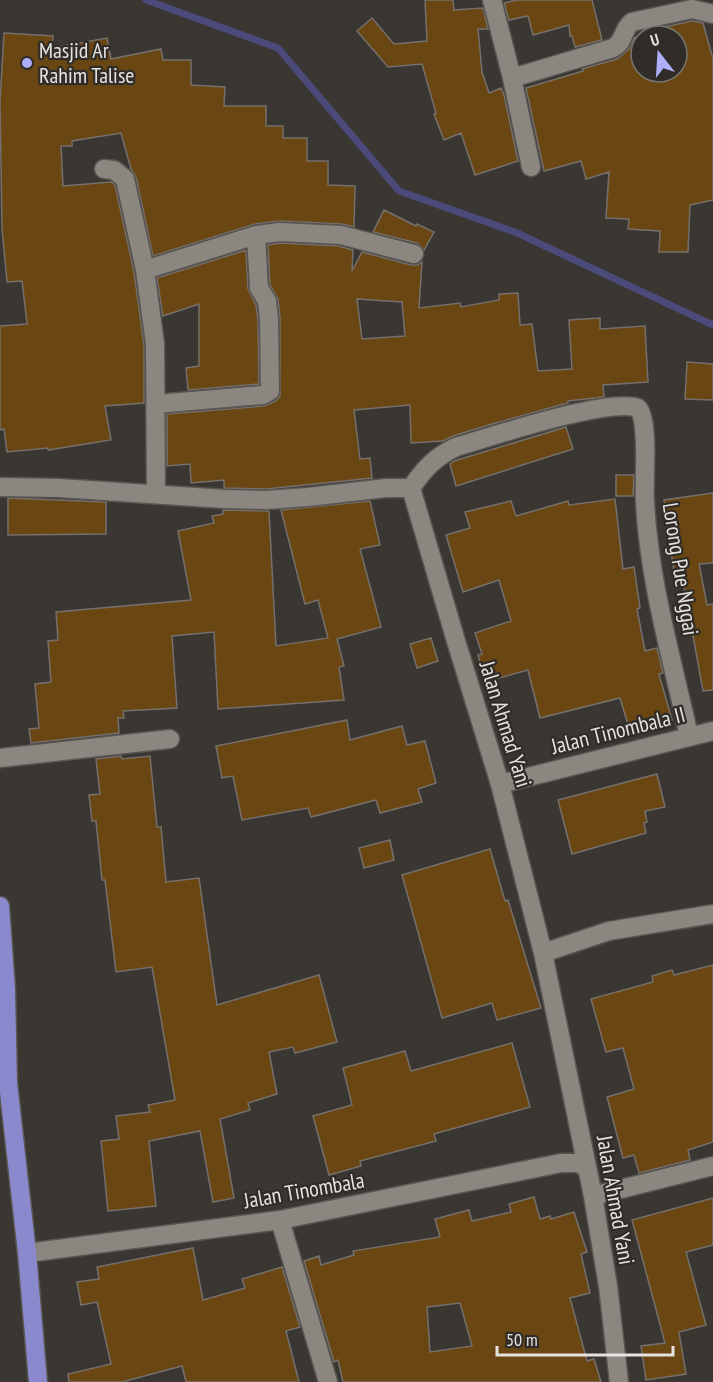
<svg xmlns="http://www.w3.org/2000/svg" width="713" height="1382" font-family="'PT Sans Narrow',sans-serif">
  <rect width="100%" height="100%" fill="#3a3631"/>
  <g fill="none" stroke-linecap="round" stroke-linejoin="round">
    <path stroke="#4b4a7b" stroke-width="7" d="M146,0L278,48L399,191L515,232L713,325"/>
  </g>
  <path fill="#6a4613" stroke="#75706b" stroke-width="1.5" fill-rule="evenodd" d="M425,0H453L454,10L483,8L488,29H478L482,72L489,93L501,88L504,95L518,161L475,175L461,133L444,140L434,114L436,113L422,64L388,67L357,31L372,18L394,44L427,41Z
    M517,0H592L602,40L575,47L572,36H570L569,25L533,35L528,16L509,20L504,3Z
    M692,21L703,23L713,59V200L690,205L688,252H659L660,231L628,229L629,219L606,218L609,172L586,179L581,161L544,171L526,88L583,71L582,69L617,59L628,50L634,38L641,36V72H677V36H645V31Z
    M4,33L53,36L52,48L107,38L111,59L161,49L163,60H191V85L225,87L224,106H266V126H283V138H307V161H328V185L355,186L354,227L342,224L280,221L255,224L153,256L136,177L131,169L121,133L72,141V146H61L63,186L111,182L115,185L134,272L144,345V403L105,406L111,440L48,450V448L7,452L4,429L0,430V326L27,324L22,281L7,282L2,228L0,102Z
    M384,210L416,226L417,224L434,232L424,250L417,243L373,232Z
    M280,243L339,246L353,250L352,271L362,252L411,265H418L422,262L419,308L460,303L461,307L499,300V294L518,293L520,325L532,324L538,371L572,369L569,320L600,318V329L645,326L648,382L603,385L604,397L568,401V403L492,424L453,436L443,441L411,443L410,405L354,410L360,459L370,458L372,478L266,489L224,488V480L191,483L190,464L167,466V414L264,406L276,401L280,396V318L278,299L270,285L268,245ZM357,299L402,302L405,336L362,339Z
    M246,250L248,289L256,305L258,320L259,384L188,390L186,368L199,366V304L163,316L157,278Z
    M687,362L713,364V400L685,399Z
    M566,427L573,449L456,486L450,464L454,461Z
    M616,475H634L633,496H616Z
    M713,493V563L699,564L707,605L713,604V690L703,691L682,575L677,576L676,571L674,572L664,500Z
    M8,498L106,502V534L8,535Z
    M615,499L623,569L634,567L640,608L637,609L645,651L657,648L663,673L659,674L672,720L652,725L651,722L629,728L620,698L540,718L528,670L485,682L478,655L482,654L475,633L511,621L499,580L463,592L446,535L470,528L465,512L511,501L516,516L568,501L569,505Z
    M370,501L380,545L360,549L381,627L337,639L344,666L339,667L344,700L218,709L214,632L172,636L177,708L123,711L124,718H118L119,733L31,743L29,729L39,728L35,684L51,682L48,641L58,640L56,612L191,600L178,531L214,523L212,516L223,514V510L269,511L276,646L328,638L318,600L305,604L281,510Z
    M431,638L438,661L417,668L410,644Z
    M347,720L350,740L402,726L407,745L425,741L436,783L418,789L422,802L380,813L376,800L311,817L308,808L242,820L233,776L222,778L216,746Z
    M121,756L122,759L150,756L157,827H161L166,882L199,878L217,1005L319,975L337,1042L295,1053L293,1047L269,1052L277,1094L248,1103L250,1110L220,1119L234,1198L213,1202L200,1131L149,1141L156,1206L108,1211L101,1141L119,1139L116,1116L150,1112L148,1105L175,1100L152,967L116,972L105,880H102L96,821H92L89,795L100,794L96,759Z
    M657,774L665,807L645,811L647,822L644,823L646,833L572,854L558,800Z
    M390,840L394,860L364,868L359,848Z
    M490,849L505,901L508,900L541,1008L497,1020L492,1003L442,1018L402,875Z
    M713,965V1142L688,1150L690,1160L639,1173L634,1155L623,1158L607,1097L634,1089L623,1048L606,1052L591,999L653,982L652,976L672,970L674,975Z
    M512,1043L530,1107L434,1134L436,1141L360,1161L361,1166L329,1175L313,1116L352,1105L343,1068L405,1051L411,1071Z
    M534,1197L540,1219L550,1216L551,1219L574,1212L587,1252L581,1254L590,1293L570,1298L587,1361L594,1359L601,1382H343L338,1360L334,1362L304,1261L319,1256L321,1265L354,1255L353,1251L440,1237L435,1219L469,1210L472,1221L511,1212L509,1204ZM460,1303L472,1346L430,1352L427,1307Z
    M713,1198V1245L686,1252L706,1325L679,1332L686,1374L646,1380L641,1346L665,1343L632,1220Z
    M193,1248L203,1300L245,1288L242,1279L282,1267L300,1327L286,1331L299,1382H186L182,1366L122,1382H69L68,1374L111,1364L97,1302L81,1305L77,1282L99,1279L97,1267Z"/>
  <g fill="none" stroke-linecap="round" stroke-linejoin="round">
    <g stroke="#585450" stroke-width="21">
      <path id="street" d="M492,0L512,78L531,167
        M512,78L613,48C625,42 622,29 632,22L692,9L713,14
        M104,169L114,170L125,179L145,270L155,344L156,493
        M145,270L256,235L280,232L341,235L414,254
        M156,404L263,395L270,391L269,319L267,301L259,288L256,235
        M0,487L59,488L225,499L266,500L308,497L386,488H411
        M411,488L456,641L500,784L543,953L593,1196L608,1286L619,1382
        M411,488C424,469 435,457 456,447C491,437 609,397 638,408C650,422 643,481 645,502C649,581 672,659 689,736
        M0,758L170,739
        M500,784L713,731
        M543,953L609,931L713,914
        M593,1196L713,1166
        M280,1220L328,1382
        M27,1253L280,1220L561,1163H578L587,1168"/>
    </g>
    <g stroke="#585450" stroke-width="21">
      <path id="highway" d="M0,906L6,989L8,1083L27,1253L38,1382"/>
    </g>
    <use href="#street" stroke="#8b8680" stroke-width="18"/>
    <use href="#highway" stroke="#8a89cd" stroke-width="18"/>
  </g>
  <circle fill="#afaefa" stroke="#302c27" stroke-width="2" cx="27" cy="63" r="6"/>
  <g text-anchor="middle" stroke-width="4.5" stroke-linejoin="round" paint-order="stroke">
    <g font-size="22" fill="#e5e2df" stroke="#302c27" text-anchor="start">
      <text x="39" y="58">Masjid Ar<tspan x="39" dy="25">Rahim Talise</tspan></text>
    </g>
    <g font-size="22" fill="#e5e2df" stroke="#302c27">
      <text transform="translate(681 569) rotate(81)" y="8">Lorong Pue Nggai</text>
      <text transform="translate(506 724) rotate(73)" y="8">Jalan Ahmad Yani</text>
      <text transform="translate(618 730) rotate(-14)" y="8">Jalan Tinombala II</text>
      <text transform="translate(304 1190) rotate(-10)" y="8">Jalan Tinombala</text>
      <text transform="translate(616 1200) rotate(80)" y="8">Jalan Ahmad Yani</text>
    </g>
  </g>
  <g transform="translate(659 54) rotate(343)"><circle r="28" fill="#302c27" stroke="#787571" stroke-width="1.5"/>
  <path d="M0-4.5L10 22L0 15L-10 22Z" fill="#afaefa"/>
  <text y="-9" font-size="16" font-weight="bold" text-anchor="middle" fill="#e5e2df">U</text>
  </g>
  <path d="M497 1346v9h176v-9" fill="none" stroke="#e5e2df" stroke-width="3"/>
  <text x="506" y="1346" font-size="18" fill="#e5e2df" stroke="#302c27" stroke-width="4.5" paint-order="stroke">50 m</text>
</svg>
